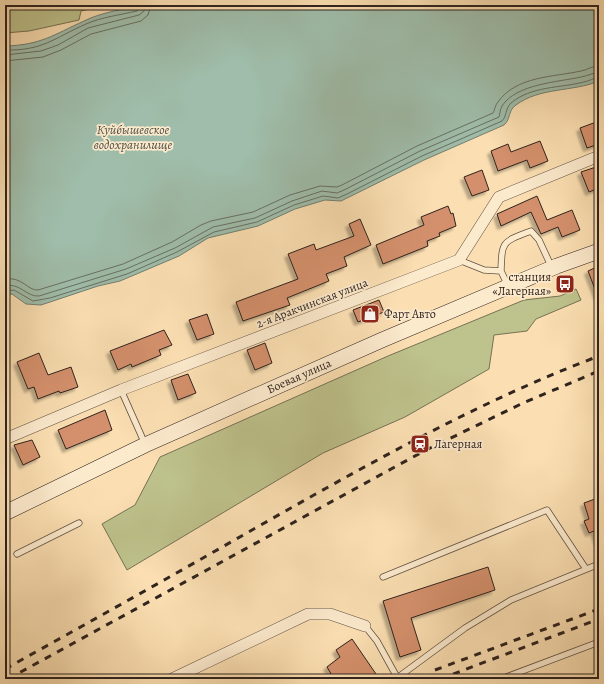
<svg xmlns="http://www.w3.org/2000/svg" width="604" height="684" font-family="Alegreya,serif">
  <defs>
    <filter id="shadow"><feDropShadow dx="-3.5" dy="3.5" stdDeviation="1" flood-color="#0004"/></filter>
  </defs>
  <rect width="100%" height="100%" fill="#fbdfb2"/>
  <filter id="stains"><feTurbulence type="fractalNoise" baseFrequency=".005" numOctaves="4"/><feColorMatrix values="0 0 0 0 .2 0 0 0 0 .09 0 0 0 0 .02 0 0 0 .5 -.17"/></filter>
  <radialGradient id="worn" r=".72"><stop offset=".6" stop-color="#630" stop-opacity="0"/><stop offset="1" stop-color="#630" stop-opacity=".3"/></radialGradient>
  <path fill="#bec28c" stroke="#767255" d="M5,5H105L81,11L79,20L29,31L5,33Z
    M576,289L581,300L536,319L527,331L494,335L489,369L405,417L323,453L127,570L102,524L135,505L160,457L388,356L524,300L560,296Z"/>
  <path fill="#9fbdaa" stroke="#727f72" d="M144,5H599V81C573,92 540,87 516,105C508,110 511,119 504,125L424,160L341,201L325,200L295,209L258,226L208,238L179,256L120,281L98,286L41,305L26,304L12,294L5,295V46C41,45 53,35 84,21C102,12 125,9 144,5Z"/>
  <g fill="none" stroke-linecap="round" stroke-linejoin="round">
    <path stroke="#677064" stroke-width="1" d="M5,50C43,51 54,38 86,24C102,17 120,15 137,11L140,5
      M5,55L41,51L58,45L88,28L139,15L144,11L145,5
      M5,61L43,57L61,50L91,34L141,21L148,15L151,5
      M5,279C22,276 28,291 38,290L123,264L172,242L201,225L211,221L253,212L290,195L320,186L337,187L342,185L417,146L493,113C495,110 495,105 498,102C516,76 554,77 581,71C587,70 592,66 599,66
      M5,286C20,282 26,297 39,296L126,269L175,248L213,227L255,218L292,201L322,191L337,193L344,190L420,151L499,117C500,114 500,109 502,106C516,84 558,82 581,77C587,76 593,73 599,72
      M5,291L14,290L33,301L50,298L127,274L177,252L214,232L257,222L294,205L323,196L338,198L347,194L422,156L502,121C507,116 505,109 511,103C531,86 561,88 584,82C589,81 594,78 599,77"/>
  </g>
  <path fill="#d4906c" stroke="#2f231e" filter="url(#shadow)" d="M599,121V144L587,148L580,128Z
    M540,141L548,161L530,168L527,160L498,171L491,151L508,144L511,152Z
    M599,166V188L589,192L581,172Z
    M482,170L489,190L472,196L464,177Z
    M537,196L547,220L572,210L580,230L562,237L558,227L541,234L531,212L501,226L497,214Z
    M448,206L451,214L453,213L456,226L439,233L440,236L427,241L428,246L383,264L376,245L424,225L421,217Z
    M360,219L371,245L344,257L347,266L326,274L329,281L287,298L290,305L243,321L236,302L298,279L288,254L314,244L316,250L354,236L349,224Z
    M599,266V296L598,297L588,271Z
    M379,300L384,312L358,322L353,310Z
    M207,314L214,334L197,340L189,320Z
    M164,330L172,345L159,350L161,355L132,367L131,364L118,370L110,351Z
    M265,343L272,363L255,370L247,350Z
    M39,353L48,375L71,367L78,387L60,393L59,391L38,399L34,387L28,389L17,362Z
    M188,374L196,393L178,400L171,380Z
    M105,410L112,430L66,449L58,430Z
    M32,440L40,457L23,465L14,445Z
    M595,499L599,508L598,542L594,531L589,533L584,521L589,519L584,503Z
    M488,567L495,590L411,618L421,650L400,657L383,601Z
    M352,639L376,674L368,679H334L327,667L340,657L336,650Z"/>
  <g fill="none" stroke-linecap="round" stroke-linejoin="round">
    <g stroke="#625243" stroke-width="7">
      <path id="lane" d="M459,260L484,270L501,271L508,286
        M501,271C502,241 502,242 531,231L539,240L552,268
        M121,390L145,444
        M17,554L79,523
        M383,577L547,510L586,569
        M365,626L377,641L398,679
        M397,678L465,628L511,600L599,564
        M501,679L599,642"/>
    </g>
    <g stroke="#625243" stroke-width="12">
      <path id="street" d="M5,439L121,390L459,260L499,197L599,156
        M172,679L308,614H330L365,626"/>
    </g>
    <g stroke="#2f231e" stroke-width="16">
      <path id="secondary" d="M5,513L145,445L382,340L557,266L599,251"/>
    </g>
    <use href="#lane" stroke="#fceacd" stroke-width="5.5"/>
    <use href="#street" stroke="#fceacd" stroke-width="11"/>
    <use href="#secondary" stroke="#fceacd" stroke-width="15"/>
    <path stroke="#2f231e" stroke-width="3" stroke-dasharray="7 7" stroke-linecap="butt" d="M5,669C88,623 170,577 252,530C365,466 477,402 599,356
      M435,670L599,609
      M8,679L424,451L523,403L599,371
      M440,679L599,619"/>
  </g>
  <defs>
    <g id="bus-square" transform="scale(1)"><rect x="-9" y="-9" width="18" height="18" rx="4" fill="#8f2418" stroke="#fceacd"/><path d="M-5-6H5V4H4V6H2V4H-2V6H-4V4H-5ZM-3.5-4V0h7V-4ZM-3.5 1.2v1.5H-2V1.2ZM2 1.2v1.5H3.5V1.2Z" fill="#fff"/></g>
    <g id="shop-square" transform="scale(1)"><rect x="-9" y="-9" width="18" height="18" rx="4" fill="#8f2418" stroke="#fceacd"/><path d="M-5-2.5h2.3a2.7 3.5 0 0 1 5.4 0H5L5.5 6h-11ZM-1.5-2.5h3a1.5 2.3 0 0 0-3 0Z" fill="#fff"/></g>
    <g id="station-square" transform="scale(1)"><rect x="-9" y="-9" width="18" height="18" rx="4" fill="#8f2418" stroke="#fceacd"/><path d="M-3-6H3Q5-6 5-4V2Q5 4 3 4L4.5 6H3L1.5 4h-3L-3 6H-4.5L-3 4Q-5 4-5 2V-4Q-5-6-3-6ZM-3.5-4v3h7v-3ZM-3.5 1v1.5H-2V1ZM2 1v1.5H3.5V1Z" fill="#fff"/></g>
  </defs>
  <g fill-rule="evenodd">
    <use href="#bus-square" x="565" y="284"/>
    <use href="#shop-square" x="370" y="314"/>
    <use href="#station-square" x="420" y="444"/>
  </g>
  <g text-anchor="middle" stroke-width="3.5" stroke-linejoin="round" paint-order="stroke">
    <g font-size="12" fill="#2f231e" stroke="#fceacd" text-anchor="start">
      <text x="551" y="281" text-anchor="end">станция<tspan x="551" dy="14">«Лагерная»</tspan></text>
      <text x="384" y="318">Фарт Авто</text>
      <text x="434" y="448">Лагерная</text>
    </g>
    <g font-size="12" fill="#2f231e" stroke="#fceacd">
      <text transform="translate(312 303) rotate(-21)" y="4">2-я Аракчинская улица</text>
      <text transform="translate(299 376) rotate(-24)" y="4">Боевая улица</text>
    </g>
    <g font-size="13" font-style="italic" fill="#515148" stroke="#fceacd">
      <text x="133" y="134">Куйбышевское<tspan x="133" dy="15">водохранилище</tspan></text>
    </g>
  </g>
  <rect width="604" height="684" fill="none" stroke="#fbdfb2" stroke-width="20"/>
  <rect x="6" y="6" width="592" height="672" fill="none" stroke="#2f231e" stroke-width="2"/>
  <rect x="10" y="10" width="584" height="664" fill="none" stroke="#2f231e"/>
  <rect width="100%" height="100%" filter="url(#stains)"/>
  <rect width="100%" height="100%" fill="url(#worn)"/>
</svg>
